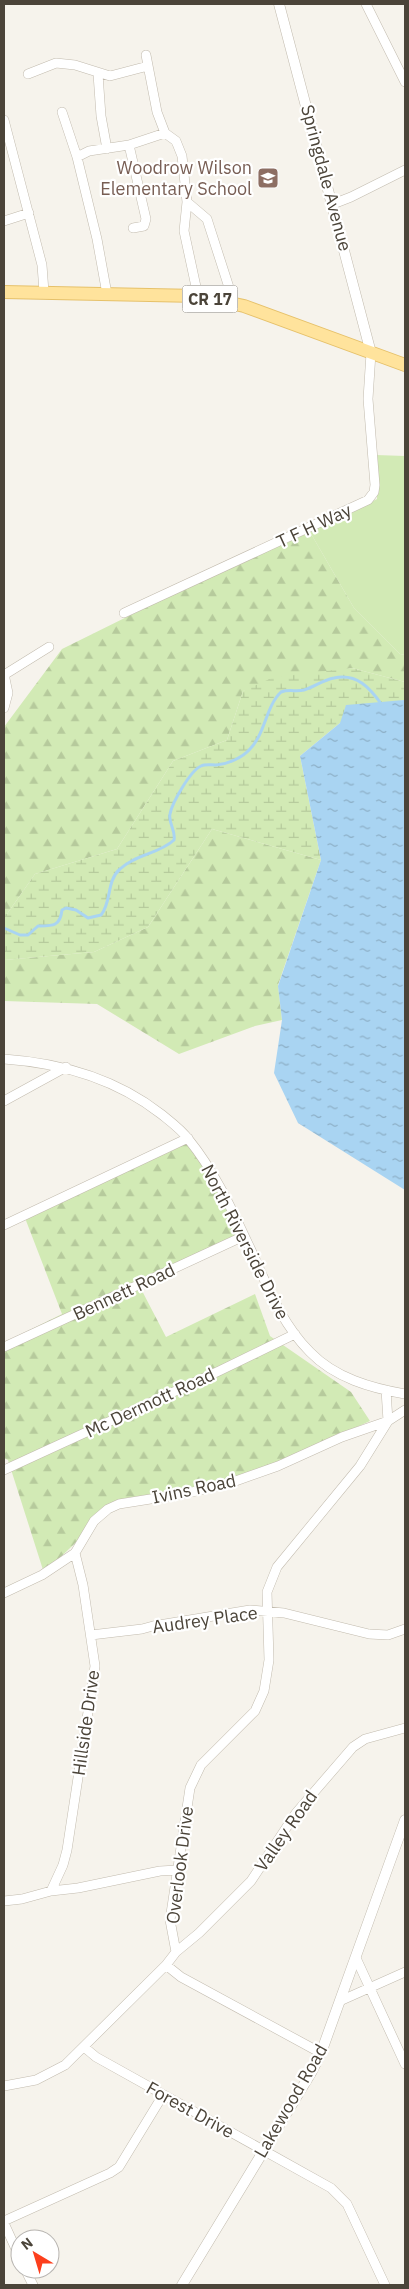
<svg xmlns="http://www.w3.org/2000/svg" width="409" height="2289" font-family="'IBM Plex Sans',sans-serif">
  <defs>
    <pattern id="forest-firs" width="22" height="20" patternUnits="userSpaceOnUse" patternTransform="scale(1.25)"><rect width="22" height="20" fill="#d2eab5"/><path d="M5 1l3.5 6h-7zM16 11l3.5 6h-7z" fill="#b6ca9c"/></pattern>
    <pattern id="wetland-marsh" width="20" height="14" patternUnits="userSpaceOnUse" patternTransform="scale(1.25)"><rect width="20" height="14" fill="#d2eab5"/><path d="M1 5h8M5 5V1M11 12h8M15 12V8" fill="none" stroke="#b6ca9c"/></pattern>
    <pattern id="water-ripples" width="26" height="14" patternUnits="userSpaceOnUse" patternTransform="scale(1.25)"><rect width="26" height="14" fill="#a9d4f2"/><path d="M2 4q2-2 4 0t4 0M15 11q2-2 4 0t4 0" fill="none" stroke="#8caec5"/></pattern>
  </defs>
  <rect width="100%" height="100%" fill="#f6f3ec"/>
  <path fill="#d2eab5" d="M376,455L405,456V655L400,654L354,608L310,532L377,499Z"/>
  <path fill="url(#forest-firs)" d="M310,532L354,608L400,654L405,655V682L352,668L243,691L227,740L173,761L117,849L35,874L7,914H4V727L62,649L157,602Z
    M212,829L321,860L278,985L282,1020L255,1026L179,1054L97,1004L4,1001V960L94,952L148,927Z
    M190,1139L244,1235L139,1285L166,1337L255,1294L270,1336L351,1392L370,1421L235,1482L119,1501L44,1573L8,1460L4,1458V1343L62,1314L25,1218Z"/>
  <path fill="url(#wetland-marsh)" d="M352,668L405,682V701L403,700L340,723L300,756L321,860L212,829L148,927L94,952L4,960V914H7L35,874L117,849L173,761L227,740L243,691L274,677Z"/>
  <path fill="url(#water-ripples)" d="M404,700L405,702V1190L298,1123L274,1073L282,1020L278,986L321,860L300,756L340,723L346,705Z"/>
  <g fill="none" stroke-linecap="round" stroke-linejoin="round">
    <path stroke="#a9d4f2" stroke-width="3" d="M4,928L20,935H28L38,926C52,926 60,927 62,910L66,908L76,910L88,918L101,915C112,902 106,881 120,869C136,854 159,854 174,840C176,830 168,823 170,814C172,803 190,771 201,766C205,764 210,765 216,765C228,764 242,758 250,749C265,734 266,706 281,692C289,689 296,692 304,690C314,687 323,680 334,678C357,673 370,688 382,705"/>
    <g stroke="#c2bbae" stroke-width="10">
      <path id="minor" d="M366,4L405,82
        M146,55L157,112L165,133
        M28,74L56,63L75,65L110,76L148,66
        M98,74L101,116L107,149
        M62,112L77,157L97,239L107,294
        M4,120L42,265L44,292
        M129,145L146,219L144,226L133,228
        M77,157L89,151L129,145L165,133L176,141L182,156L187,202L184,231L198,296
        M187,202L207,219L234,303
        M333,204L351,197L405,170
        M4,221L29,213
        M124,613L368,500L374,492L375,485L368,399L371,353
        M4,674L8,693L4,708
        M4,675L49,647
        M4,1059C62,1063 115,1078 161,1114C171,1122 182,1130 189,1140C215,1172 232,1210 250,1248C267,1285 281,1323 310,1352C335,1378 371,1388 405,1394
        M4,1101L66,1067
        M4,1225L188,1138
        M4,1347L244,1236
        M4,1470L219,1371L295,1334
        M4,1593L42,1575L75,1553L94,1521L108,1509L119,1504L188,1493L230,1483L278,1466L342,1437L388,1421L405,1410
        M91,1635L142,1629L153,1626L250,1610L284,1613L369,1634L388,1635L405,1629
        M51,1891L63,1865L67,1850L95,1666L83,1585L75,1553
        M4,1901L22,1899L51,1891L78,1888L160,1871L177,1870
        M176,1952L199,1933L251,1881L296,1813L353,1747L365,1739L405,1728
        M356,1958L405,2064
        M166,1965L181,1977L321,2053
        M340,2001L405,1972
        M84,2047L96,2057L331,2188L347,2204L385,2285
        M4,2086L36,2080L65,2065L166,1965L176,1952L170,1920L190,1788L201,1765L255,1711L264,1691L269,1660L267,1592L277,1567L360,1466L388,1421L386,1390
        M4,2221L110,2173L119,2167L163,2095
        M4,2223L20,2258
        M25,2269L33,2285"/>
    </g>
    <g stroke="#c2bbae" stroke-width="11">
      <path id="tertiary" d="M279,4L371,353
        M182,2285L311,2073L321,2053L405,1820"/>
    </g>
    <g stroke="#e6c16a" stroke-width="14">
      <path id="primary" d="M4,292L198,296L244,306L405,365"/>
    </g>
    <use href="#minor" stroke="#fff" stroke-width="9"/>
    <use href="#tertiary" stroke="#fff" stroke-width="10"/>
    <use href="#primary" stroke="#ffe39c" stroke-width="12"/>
  </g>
  <defs>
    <g id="school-square" transform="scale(1.125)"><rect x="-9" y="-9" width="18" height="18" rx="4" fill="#8d6e63" stroke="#fff"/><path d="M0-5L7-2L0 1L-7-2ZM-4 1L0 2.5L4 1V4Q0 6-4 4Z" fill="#fff"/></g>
  </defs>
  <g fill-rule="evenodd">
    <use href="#school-square" x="268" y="178"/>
  </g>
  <g text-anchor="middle" stroke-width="4.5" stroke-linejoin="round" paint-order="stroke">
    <rect fill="#fff" stroke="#817c74" stroke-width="1" x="182.5" y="285.5" width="55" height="27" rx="4"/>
    <g font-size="16" font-weight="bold" fill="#4b4439">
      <text x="210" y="305">CR 17</text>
    </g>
    <g font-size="18" fill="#785e54" stroke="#fff" text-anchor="end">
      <text x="252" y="174">Woodrow Wilson<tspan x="252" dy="21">Elementary School</tspan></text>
    </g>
    <g font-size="18" fill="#4b4439" stroke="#fff">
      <text transform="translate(326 178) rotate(75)" y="6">Springdale Avenue</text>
      <text transform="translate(314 526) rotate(-25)" y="6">T F H Way</text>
      <text transform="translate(245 1242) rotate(63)" y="6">North Riverside Drive</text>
      <text transform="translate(124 1292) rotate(-25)" y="6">Bennett Road</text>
      <text transform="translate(150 1403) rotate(-25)" y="6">Mc Dermott Road</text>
      <text transform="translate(194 1489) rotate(-12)" y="6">Ivins Road</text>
      <text transform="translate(205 1620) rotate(-8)" y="6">Audrey Place</text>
      <text transform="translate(86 1723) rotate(-82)" y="6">Hillside Drive</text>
      <text transform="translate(286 1831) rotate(-55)" y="6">Valley Road</text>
      <text transform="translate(180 1865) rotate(-83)" y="6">Overlook Drive</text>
      <text transform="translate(291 2101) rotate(-60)" y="6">Lakewood Road</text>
      <text transform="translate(190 2110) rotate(29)" y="6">Forest Drive</text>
    </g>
  </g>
  <rect width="409" height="2289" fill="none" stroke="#4b4439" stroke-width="10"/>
  <g transform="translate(35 2254) rotate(322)"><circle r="24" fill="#ffffff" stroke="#b7b4b0"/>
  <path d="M0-4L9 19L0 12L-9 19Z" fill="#fc3f1d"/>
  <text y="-8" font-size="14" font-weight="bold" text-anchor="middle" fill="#4b4439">N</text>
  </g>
</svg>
